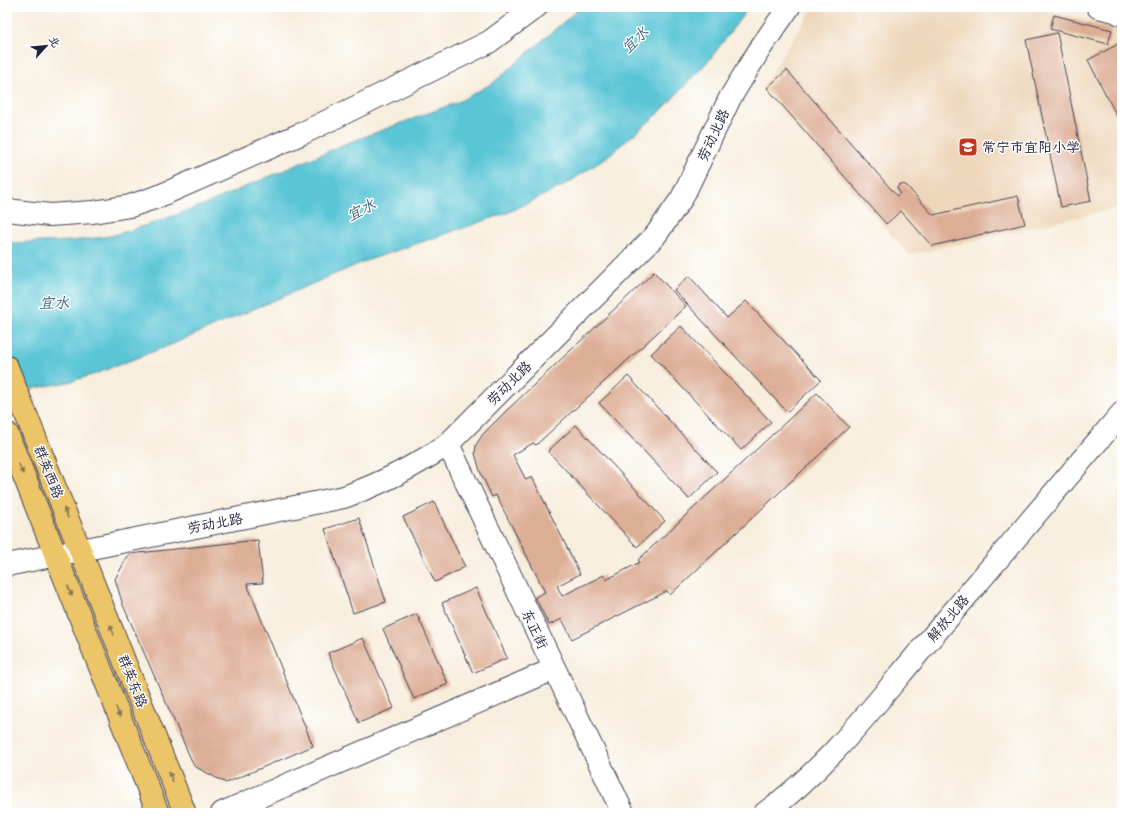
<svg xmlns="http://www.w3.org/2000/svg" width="1129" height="820" font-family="Delius,'LXGW WenKai TC',sans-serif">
  <rect width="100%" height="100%" fill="#fff"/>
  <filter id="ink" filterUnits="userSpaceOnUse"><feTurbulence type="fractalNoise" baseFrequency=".025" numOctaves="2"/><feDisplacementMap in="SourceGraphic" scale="8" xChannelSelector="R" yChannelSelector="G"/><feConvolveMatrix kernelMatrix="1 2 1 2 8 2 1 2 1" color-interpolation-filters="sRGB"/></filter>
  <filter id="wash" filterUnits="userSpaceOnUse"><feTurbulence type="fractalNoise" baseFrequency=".012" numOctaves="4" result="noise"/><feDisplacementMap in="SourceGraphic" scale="16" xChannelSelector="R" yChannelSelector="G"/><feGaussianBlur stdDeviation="0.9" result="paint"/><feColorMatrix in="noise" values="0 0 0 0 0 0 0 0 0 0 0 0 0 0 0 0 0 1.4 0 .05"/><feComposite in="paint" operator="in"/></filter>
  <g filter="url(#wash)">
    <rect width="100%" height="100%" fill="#f7eedd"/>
    <path fill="#eed7bb" d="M813,7H1019L1046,10L1122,30V207L909,255L762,88Z"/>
    <path fill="#5ac5d5" stroke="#3e7488" d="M581,7H749L710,59L658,114L603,160L563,186L507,213L363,262L173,344L95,374L69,382L7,393V243L73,241L111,236L154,223L203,205L345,144L458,102L493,83Z"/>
    <g id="blocks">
      <path fill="#ddae96" d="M1054,15L1112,30L1108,44L1050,29Z
        M1057,33L1091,201L1061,207L1026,40Z
        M1122,42V126L1088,60Z
        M787,70L897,196L900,193L897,188L900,184L906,185L933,215L1018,196L1025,224L932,246L901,211L886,224L767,88Z
        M654,272L686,306L536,445L533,443L513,455L526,480L532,477L580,574L557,586L562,596L604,575L606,580L640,562L638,560L817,393L849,427L670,595L667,591L572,639L562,619L549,625L535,597L545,592L496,495L492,497L480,471L475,453L476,445L483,434L505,412Z
        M689,276L727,318L746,301L821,380L787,412L674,290Z
        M681,326L771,422L741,450L651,354Z
        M628,376L717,472L689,499L599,403Z
        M576,425L665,521L637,547L548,451Z
        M434,502L465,567L435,582L403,517Z
        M359,518L386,602L353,613L325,529Z
        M258,540L263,583L247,584L313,746L226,783L194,766L123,605L115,579L129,554Z
        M476,588L507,658L473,673L442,603Z
        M417,614L448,684L414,699L383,629Z
        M363,638L394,708L359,723L328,653Z"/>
    </g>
  </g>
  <g filter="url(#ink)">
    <use href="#blocks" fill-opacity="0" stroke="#424153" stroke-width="1"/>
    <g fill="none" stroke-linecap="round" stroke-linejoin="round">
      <g stroke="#424153" stroke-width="24">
        <path id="minor" d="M1098,7L1115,11L1122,15
          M7,210L50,215L93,212L130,206L157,197L303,133L489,42L536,7
          M448,444L623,813
          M7,565L344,497C383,483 414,467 448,444L655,236L682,198L730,98L761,47L789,7
          M222,813L554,669
          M765,813C826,769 872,708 920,651C987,572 1054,492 1122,413"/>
      </g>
      <g stroke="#424153" stroke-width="24">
        <path id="major" d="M7,367L185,813
          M7,433L158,813"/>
      </g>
      <use href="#minor" stroke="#fff" stroke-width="22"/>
      <use href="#major" stroke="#edc569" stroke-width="22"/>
    </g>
    <defs><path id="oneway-solid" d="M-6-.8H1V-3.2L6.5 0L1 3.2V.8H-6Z"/></defs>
    <g fill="#887452">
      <use href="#oneway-solid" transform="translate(21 469) rotate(68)"/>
      <use href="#oneway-solid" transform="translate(66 513) rotate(-112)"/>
      <use href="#oneway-solid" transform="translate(70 591) rotate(68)"/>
      <use href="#oneway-solid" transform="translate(112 630) rotate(-112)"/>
      <use href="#oneway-solid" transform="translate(118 712) rotate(68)"/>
      <use href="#oneway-solid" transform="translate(171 777) rotate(-112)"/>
    </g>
  </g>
  <defs>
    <g id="school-square" transform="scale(1)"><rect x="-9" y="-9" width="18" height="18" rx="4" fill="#c8321e" stroke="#fff"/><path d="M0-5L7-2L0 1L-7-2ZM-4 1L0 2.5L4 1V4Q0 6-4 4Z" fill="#fff"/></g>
  </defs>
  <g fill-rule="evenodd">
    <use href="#school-square" x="968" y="147"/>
  </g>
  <g text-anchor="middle" stroke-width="3" stroke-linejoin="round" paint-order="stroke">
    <g font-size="14" fill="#22223b" stroke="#fff">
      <text transform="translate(713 135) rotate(-65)" y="5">劳动北路</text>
      <text transform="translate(509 383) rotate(-45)" y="5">劳动北路</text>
      <text transform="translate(49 472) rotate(68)" y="5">群英西路</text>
      <text transform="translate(215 523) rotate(-11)" y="5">劳动北路</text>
      <text transform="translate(948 618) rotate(-50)" y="5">解放北路</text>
      <text transform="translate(535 629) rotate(65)" y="5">东正街</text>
      <text transform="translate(133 681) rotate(68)" y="5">群英东路</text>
    </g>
    <g font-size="14" fill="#22223b" stroke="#fff" text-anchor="start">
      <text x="982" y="152">常宁市宜阳小学</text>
    </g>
    <g font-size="15" font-style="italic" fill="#386379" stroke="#fff">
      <text transform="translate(635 40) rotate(-44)" y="5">宜水</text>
      <text transform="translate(361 210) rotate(-27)" y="5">宜水</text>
      <text x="54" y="308">宜水</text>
    </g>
  </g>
  <rect width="1129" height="820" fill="none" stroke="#fff" stroke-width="24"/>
  <g transform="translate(46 46) rotate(63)" stroke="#ffffff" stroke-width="3" paint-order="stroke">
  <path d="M0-3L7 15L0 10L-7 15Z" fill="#22223b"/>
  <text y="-6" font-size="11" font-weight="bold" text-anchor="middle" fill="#22223b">北</text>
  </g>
</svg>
